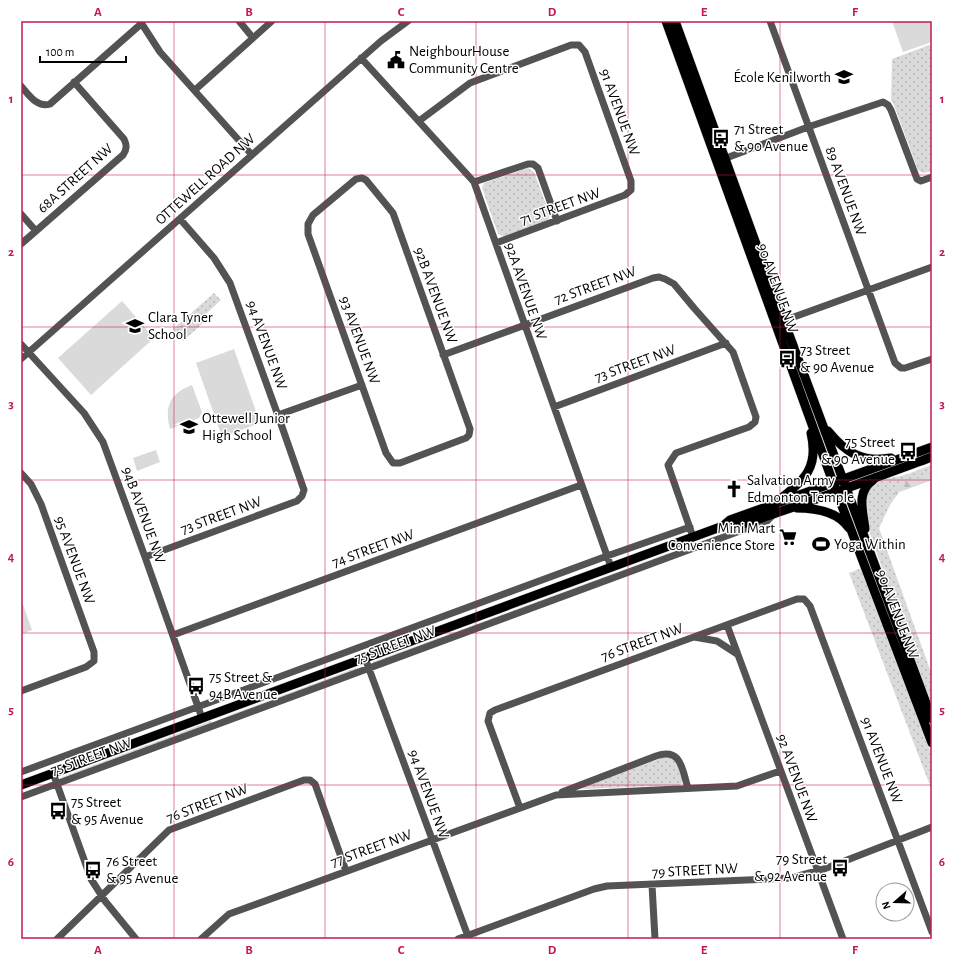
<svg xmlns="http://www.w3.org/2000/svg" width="953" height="960" font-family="'Alegreya Sans',sans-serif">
  <defs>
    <pattern id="grass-dots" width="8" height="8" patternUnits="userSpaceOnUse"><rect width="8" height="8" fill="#dadada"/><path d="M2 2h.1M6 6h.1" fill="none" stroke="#b9b9b9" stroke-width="1.8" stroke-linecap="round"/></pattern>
    <pattern id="forest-firs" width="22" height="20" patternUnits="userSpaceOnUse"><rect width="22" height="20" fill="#dadada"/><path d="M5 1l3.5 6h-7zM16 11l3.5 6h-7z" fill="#b9b9b9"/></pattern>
  </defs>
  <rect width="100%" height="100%" fill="#fff"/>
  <path fill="url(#grass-dots)" d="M932,44V171L923,173L918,170L894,105L891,100L892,59Z
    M528,168L534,172L550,215L548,220L504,237L498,234L482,188L484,183Z
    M214,293L221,300L206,314L209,318L183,341L173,329Z
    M932,465V480L899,492L890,505L879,528L932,675V712L897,618L887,582L867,525L865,493C876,479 885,479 901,476C912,473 922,468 932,465Z
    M732,530H733L373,664V662Z
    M859,569H862L932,755V791L849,573Z
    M356,668L358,669L215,721L227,717V716Z
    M211,721L212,724L61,778L62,777Z
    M672,756C677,763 684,774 682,783L680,785L583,789L582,787L662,758Z"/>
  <path fill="url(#forest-firs)" d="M932,473V480L899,492L897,495L893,491L900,485Z"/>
  <path fill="#dadada" d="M892,21H932V42L903,52Z
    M122,301L154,338L91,395L58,358Z
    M234,349L260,423L222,437L196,363Z
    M192,385L202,412L199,418L170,429C164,406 170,393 192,385Z
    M156,450L160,462L137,471L133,458Z
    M21,599L32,630L21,634Z"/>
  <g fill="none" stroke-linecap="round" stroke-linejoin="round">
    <g stroke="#dbdbdb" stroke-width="10">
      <path id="major" d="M666,21L831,477L932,743
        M675,21L784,321L932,719
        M828,431C846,453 862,463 891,458
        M780,499C805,480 819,467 811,433
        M797,508C815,508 838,512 849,528
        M723,526C742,527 763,517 782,511C832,494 882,475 932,457
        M865,529C863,511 856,492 873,480
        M21,785L723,526L730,520L932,447"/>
    </g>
    <path stroke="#535353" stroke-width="7" d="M140,21L160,52L252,155
      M239,21L253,38
      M770,21L895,363L901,368H905L932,359
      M361,58L474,182L611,567
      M21,86C29,95 37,108 50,104L141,24
      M195,90L272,21
      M419,121L470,83L571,45H579L585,52L631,181V190L625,195L496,243
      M721,160L808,127L883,102L888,105L891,110L917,179L921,181L932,177
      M362,178L366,180L393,213L470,429L469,435L466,438L400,463H393L386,453L308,234V224L313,215L356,179Z
      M474,182L528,164H533L538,168L557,221
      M21,214L36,231
      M21,244L123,155C127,149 127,145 124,139L74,82
      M780,322L932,267
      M21,344L84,413L103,442L145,557L202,718
      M443,355L653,278L659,277L665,279L674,284L694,308L733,352L756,417L755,422L749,427L676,453L668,465L693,537
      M21,359L381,41L408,21
      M554,407L726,343
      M278,415L362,385
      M21,473L31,484L41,504L94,652V661L86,667L21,691
      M145,557L297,501L302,496L304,490L280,421L230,283L214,258L180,219
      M727,625L843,939
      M173,635L581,485
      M694,637L717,641L737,654
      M365,658L469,939
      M21,772L607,556L690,527
      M53,773L91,879L105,901L136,939
      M562,792L656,756C682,747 682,770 688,788
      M21,797L767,521L774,514
      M520,808L488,721L490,713L495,710L797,599H804L810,606L932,932
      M652,885L655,939
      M57,939L169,830L304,780H310L315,784L346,871
      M201,939L229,914L556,795L737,786L780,771
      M458,939L594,889L607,886L791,878L824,869L932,827"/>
    <use href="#major" stroke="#000" stroke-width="9"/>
  </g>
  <path fill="none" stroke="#c2185b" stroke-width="1" stroke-opacity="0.55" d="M174,21V939M325,21V939M476,21V939M628,21V939M780,21V939M21,175H932M21,327H932M21,480H932M21,633H932M21,785H932"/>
  <defs>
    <g id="civic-bare" transform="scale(1.38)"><path d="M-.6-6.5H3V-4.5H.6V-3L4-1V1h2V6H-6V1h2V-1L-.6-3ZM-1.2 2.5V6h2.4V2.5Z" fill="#000" stroke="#fff" stroke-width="2.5" paint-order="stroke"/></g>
    <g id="school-bare" transform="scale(1.38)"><path d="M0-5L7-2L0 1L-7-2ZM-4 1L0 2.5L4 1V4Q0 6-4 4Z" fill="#000" stroke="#fff" stroke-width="2.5" paint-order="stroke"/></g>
    <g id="bus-bare" transform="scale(1.38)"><path d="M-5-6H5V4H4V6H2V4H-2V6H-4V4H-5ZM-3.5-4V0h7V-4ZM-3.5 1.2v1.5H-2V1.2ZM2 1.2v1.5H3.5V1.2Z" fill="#000" stroke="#fff" stroke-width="2.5" paint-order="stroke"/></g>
    <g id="church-bare" transform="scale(1.38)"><path d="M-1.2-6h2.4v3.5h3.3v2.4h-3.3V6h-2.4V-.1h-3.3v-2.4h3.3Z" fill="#000" stroke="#fff" stroke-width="2.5" paint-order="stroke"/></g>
    <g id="supermarket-bare" transform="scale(1.38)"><path d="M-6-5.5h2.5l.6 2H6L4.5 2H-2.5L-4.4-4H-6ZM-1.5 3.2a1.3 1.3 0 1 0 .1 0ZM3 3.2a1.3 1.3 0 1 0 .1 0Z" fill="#000" stroke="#fff" stroke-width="2.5" paint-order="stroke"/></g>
    <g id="stadium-bare" transform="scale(1.38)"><path d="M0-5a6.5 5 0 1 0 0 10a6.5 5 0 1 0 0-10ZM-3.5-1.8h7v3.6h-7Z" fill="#000" stroke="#fff" stroke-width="2.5" paint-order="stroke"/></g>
  </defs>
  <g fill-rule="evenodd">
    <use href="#civic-bare" x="396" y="60"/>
    <use href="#school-bare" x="844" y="77"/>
    <use href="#bus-bare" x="721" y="138"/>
    <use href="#school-bare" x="135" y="326"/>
    <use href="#bus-bare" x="787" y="359"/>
    <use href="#school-bare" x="189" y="427"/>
    <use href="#bus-bare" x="908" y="451"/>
    <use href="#church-bare" x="734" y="489"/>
    <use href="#supermarket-bare" x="788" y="537"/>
    <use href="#stadium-bare" x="821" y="544"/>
    <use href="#bus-bare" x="196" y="686"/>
    <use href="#bus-bare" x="58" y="811"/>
    <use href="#bus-bare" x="840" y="868"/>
    <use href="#bus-bare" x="93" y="870"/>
  </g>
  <g text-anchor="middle" stroke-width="3" stroke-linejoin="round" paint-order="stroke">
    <g font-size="15" fill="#000" stroke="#fff" text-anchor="start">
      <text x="409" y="56">NeighbourHouse<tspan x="409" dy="17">Community Centre</tspan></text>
      <text x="831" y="82" text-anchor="end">École Kenilworth</text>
      <text x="734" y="134">71 Street<tspan x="734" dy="17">&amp; 90 Avenue</tspan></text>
      <text x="148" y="322">Clara Tyner<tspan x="148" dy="17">School</tspan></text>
      <text x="800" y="355">73 Street<tspan x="800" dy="17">&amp; 90 Avenue</tspan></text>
      <text x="202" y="423">Ottewell Junior<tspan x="202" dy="17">High School</tspan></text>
      <text x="895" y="447" text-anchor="end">75 Street<tspan x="895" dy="17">&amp; 90 Avenue</tspan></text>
      <text x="747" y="485">Salvation Army<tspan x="747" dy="17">Edmonton Temple</tspan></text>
      <text x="775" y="533" text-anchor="end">Mini Mart<tspan x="775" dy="17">Convenience Store</tspan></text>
      <text x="834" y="549">Yoga Within</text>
      <text x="209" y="682">75 Street &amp;<tspan x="209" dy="17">94B Avenue</tspan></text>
      <text x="71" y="807">75 Street<tspan x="71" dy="17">&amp; 95 Avenue</tspan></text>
      <text x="827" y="864" text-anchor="end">79 Street<tspan x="827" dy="17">&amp; 92 Avenue</tspan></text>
      <text x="106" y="866">76 Street<tspan x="106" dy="17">&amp; 95 Avenue</tspan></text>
    </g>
    <g font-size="15" fill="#000" stroke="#fff">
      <text transform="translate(620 112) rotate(70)" y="5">91 AVENUE NW</text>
      <text transform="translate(75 178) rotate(-42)" y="5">68A STREET NW</text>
      <text transform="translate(205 179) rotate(-42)" y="5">OTTEWELL ROAD NW</text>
      <text transform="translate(846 191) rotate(70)" y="5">89 AVENUE NW</text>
      <text transform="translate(560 206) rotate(-20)" y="5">71 STREET NW</text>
      <text transform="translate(595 285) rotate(-20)" y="5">72 STREET NW</text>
      <text transform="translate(778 288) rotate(70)" y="5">90 AVENUE NW</text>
      <text transform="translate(526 291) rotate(71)" y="5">92A AVENUE NW</text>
      <text transform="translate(436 295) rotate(70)" y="5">92B AVENUE NW</text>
      <text transform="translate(360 340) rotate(70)" y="5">93 AVENUE NW</text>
      <text transform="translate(267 345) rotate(70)" y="5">94 AVENUE NW</text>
      <text transform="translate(635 363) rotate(-20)" y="5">73 STREET NW</text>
      <text transform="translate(144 515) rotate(70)" y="5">94B AVENUE NW</text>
      <text transform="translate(221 515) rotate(-20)" y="5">73 STREET NW</text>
      <text transform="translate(373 548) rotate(-20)" y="5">74 STREET NW</text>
      <text transform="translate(75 560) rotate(70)" y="5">95 AVENUE NW</text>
      <text transform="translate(898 614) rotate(69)" y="5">90 AVENUE NW</text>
      <text transform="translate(642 642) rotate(-20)" y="5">76 STREET NW</text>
      <text transform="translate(395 644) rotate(-20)" y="5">75 STREET NW</text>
      <text transform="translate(91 756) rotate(-20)" y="5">75 STREET NW</text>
      <text transform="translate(882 760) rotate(69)" y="5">91 AVENUE NW</text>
      <text transform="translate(797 778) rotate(70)" y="5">92 AVENUE NW</text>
      <text transform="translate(429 794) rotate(70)" y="5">94 AVENUE NW</text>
      <text transform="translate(207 803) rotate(-21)" y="5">76 STREET NW</text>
      <text transform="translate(371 848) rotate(-20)" y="5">77 STREET NW</text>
      <text transform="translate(695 870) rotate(-3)" y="5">79 STREET NW</text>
    </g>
  </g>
  <rect width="953" height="960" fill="none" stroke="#ffffff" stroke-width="44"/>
  <g transform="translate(895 902) rotate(250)"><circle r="19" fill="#ffffff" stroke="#999999"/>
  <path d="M0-3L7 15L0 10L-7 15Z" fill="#000000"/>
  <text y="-6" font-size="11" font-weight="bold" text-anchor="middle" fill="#000000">N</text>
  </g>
  <path d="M40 56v6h86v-6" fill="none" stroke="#000000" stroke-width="2"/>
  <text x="46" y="56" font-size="12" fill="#000000" stroke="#ffffff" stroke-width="3" paint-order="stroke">100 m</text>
  <rect x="22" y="22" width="909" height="916" fill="none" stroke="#c2185b" stroke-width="1.5"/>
  <g font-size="13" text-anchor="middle" font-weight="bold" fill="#c2185b">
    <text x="98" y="16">A</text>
    <text x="249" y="16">B</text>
    <text x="401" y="16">C</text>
    <text x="552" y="16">D</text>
    <text x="704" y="16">E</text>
    <text x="855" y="16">F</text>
    <text x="11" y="103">1</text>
    <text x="942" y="103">1</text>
    <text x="11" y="256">2</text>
    <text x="942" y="256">2</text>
    <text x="11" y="408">3</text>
    <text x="942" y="408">3</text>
    <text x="11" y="561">4</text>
    <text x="942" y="561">4</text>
    <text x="11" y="714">5</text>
    <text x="942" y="714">5</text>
    <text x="11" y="866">6</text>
    <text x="942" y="866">6</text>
    <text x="98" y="954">A</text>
    <text x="249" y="954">B</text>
    <text x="401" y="954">C</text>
    <text x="552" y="954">D</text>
    <text x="704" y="954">E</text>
    <text x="855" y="954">F</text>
  </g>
</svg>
